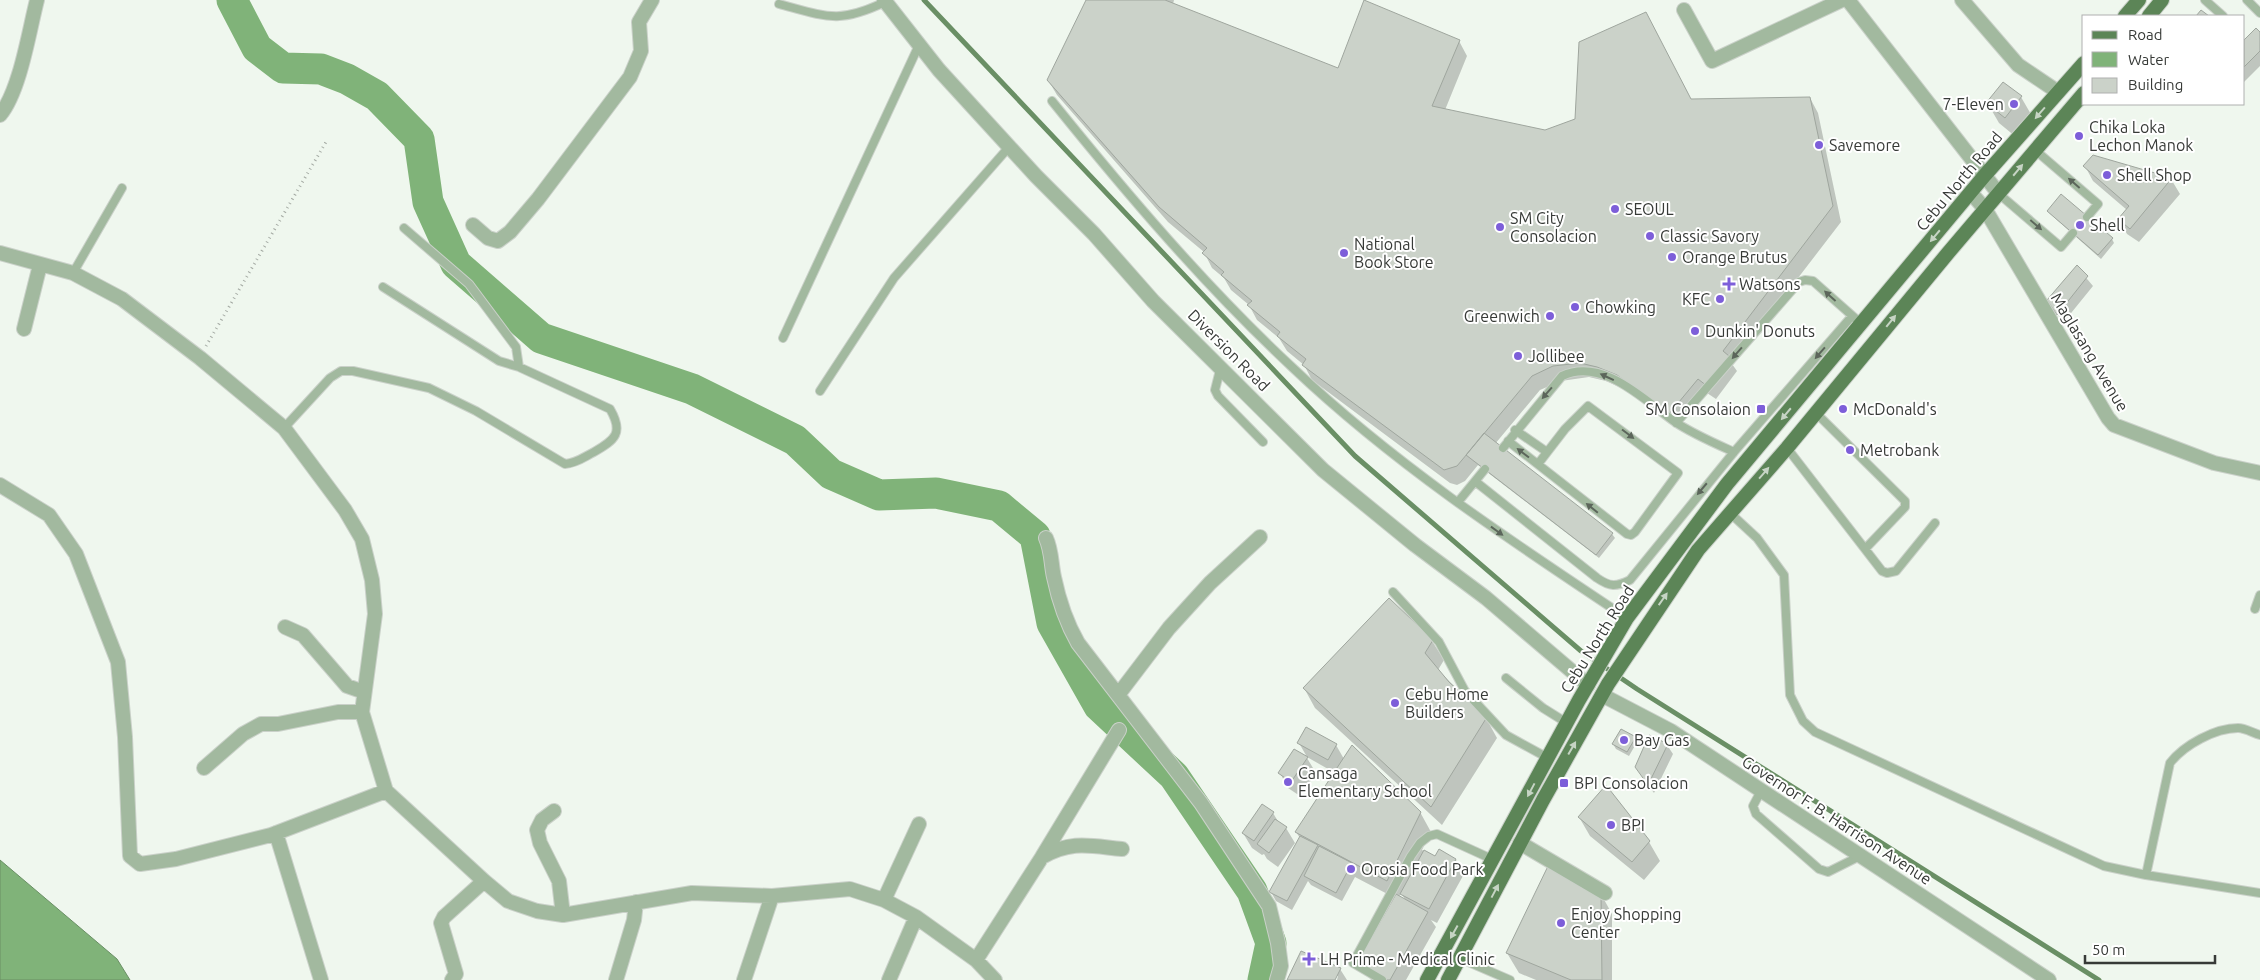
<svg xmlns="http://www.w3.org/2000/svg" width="2260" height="980" font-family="Ubuntu,sans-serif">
  <rect width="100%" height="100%" fill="#eff7ee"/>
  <path fill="#80b379" stroke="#6a8f65" d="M0,860L117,959L130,980H0Z"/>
  <path fill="#0003" fill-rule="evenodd" d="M1087,0H1174L1173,4L1339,70L1459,41L1467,56L1445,110L1545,131L1691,100L1810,98L1818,113L1841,222L1732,364L1737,371L1716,399L1707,393L1678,428L1626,390L1606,381L1589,377L1561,381L1540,390L1495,444L1612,534L1615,538L1599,558L1478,465L1465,481L1457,485L1450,483L1312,380L1304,365L1287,351L1279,338L1257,320L1249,305L1231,290L1224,278L1212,268L1204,252L1168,222L1057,95L1048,80Z
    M2256,30L2260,34V66L2244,82V42Z
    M2021,97L2032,116L2016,137L1999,123L1988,104Z
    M2094,156L2171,179L2180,194L2139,242L2127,234L2119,219L2127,210L2093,181L2085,166Z
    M2048,212L2112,239L2114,243L2101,259Z
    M2077,267L2093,286L2063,323L2055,310Z
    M1432,641L1444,660L1438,670L1486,718L1497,738L1442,825L1315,708L1304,688Z
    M1635,737L1637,742L1629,756L1616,749L1613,744Z
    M1299,743L1336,745L1344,759L1420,812L1431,832L1422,850L1436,858L1456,860L1464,874L1437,923L1431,920L1436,927L1406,980H1371L1359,963L1395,898L1355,877L1342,901L1311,885L1308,881L1292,910L1276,901L1271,892L1300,838L1296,832L1335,773L1307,757ZM1401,893L1406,901L1399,897Z
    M1667,745L1673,754L1654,793L1642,777Z
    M1295,750L1307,758L1316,773L1300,796L1288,788L1280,773Z
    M1273,813L1279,823L1286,828L1295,843L1278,867L1267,859L1264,854L1262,855L1252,848L1243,833Z
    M1579,817L1649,842L1660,861L1644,880L1590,836Z
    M1601,894L1612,914V980H1536L1519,973L1507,953Z
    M1340,969L1347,980H1337L1338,976H1336L1334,980H1288Z"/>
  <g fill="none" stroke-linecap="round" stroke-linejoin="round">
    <path stroke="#6a8f65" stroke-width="5" d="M924,0L1355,456L1581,651L1637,689L2099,980"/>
    <path stroke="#80b379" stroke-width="31" d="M232,0L257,48L283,68L321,69L347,79L377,96L419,139L428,202L456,264L541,338L692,389L795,440L831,474L879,495L936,493L999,506L1035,536L1052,623L1099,706L1174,776L1252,891L1271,943L1263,980"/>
  </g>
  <path fill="#cbd2c9" stroke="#9fa69e" d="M1086,0H1165L1338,68L1364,0L1460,40L1432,106L1545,130L1575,119L1579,42L1646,12L1691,99L1810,97L1833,206L1723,351L1729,356L1707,386L1698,379L1669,414L1617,375L1597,367L1580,363L1553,366L1532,376L1457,466L1444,470L1302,365L1306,359L1277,336L1280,332L1247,305L1252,301L1221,275L1224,272L1202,253L1207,248L1159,207L1047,80Z
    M2201,10L2209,16H2196Z
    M2256,28L2260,32V51L2244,67V40Z
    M2003,82L2022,96L2005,118L1986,103Z
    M2093,155L2172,178L2130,229L2118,219L2129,206L2083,166Z
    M2061,194L2113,238L2098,255L2047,211Z
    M2077,265L2088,276L2057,315L2047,300Z
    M1484,433L1613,533L1596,555L1466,455Z
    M1389,598L1433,640L1425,653L1449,682L1487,717L1431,807L1303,688Z
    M1306,727L1337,744L1328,760L1297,743Z
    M1621,729L1636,737L1627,752L1612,744Z
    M1649,735L1668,744L1648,785L1635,767Z
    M1352,745L1421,812L1387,881L1295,832Z
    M1294,749L1308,757L1291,782L1278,773Z
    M1606,785L1650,841L1632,862L1578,817Z
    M1262,804L1274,812L1254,841L1242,833Z
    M1275,819L1287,827L1269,853L1257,844Z
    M1300,836L1318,845L1287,901L1269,892Z
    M1319,846L1352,863L1336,893L1304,876Z
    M1439,849L1456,859L1429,909L1400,894L1424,850L1435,856Z
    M1549,864L1601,894L1602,980H1571L1506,953Z
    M1396,894L1428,912L1390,980H1387L1357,963Z
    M1301,951L1341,968L1335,980H1287Z"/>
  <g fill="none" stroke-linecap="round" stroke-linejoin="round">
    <g stroke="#cad1c9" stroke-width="10">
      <path id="service" d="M2205,0L2223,16
        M2247,0L2260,13
        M779,4C827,17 839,24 885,2
        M1052,101C1127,194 1205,286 1293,368C1394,464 1511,541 1627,618
        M2035,150L2098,204L2087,217
        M1999,194L2061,247L2073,233
        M404,228L469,284L516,347L519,367
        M73,273L122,188
        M783,338L919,45
        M1221,366L1215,390L1218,396L1263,442
        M820,391L894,278L1009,147
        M1815,412L1905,501V507L1865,549
        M1676,423L1799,282L1805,280L1813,281L1856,319
        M284,428L330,378L341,371H353L429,388L476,411L565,464C577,463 584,457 594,452C615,440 624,433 610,409L519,367L499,361L383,287
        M1515,430L1547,452
        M1508,441L1627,534L1631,535L1635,532L1678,473L1588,406L1565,429L1538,464
        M1503,448L1562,376C1603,357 1644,400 1675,422C1693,434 1714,443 1734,452
        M1787,448L1882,571L1887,573L1896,571L1935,523
        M1476,482L1597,578C1610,587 1616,587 1630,580L1734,452L1852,316
        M1458,502L1485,469
        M1730,513L1757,538L1784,575L1790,695L1803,721L1815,732L2104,866L2146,875L2260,893
        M1393,592L1439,642L1465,691L1506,735L1548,758
        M2255,609L2260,595
        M1506,678L1543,708L1567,723
        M1761,791L1753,806L1756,814L1819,869L1828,872L1862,855
        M2146,875L2170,763C2184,745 2215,728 2238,728C2245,728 2253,733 2260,735
        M1459,958L1510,980
        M1382,980L1353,963L1411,856L1420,843L1429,836L1437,834L1494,860"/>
    </g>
    <g stroke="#cad1c9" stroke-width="16">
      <path id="minor" d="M1848,0L1999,194
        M1962,0L2018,65L2058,92
        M1684,10L1712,61L1842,0
        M0,115C20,91 29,31 37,0
        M1971,193L1985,209L2108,418L2114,425L2214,463L2260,473
        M473,225L488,238L498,241L510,232L538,199L630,77L641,51L639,22L652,0
        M0,253L73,273L122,299L200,358L284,428L345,510L362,539L372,580L375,614L362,712L386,791L484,881L508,901L537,911L563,915L692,893L772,896L850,889L884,900L916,917L976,960L995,980
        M24,329L40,265
        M0,485L49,515L76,554L118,662L125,737L130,856L140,864L176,859L271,835L386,791
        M1046,538C1052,551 1051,564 1054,577C1059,601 1066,622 1078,643L1201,803L1269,906L1278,943L1281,966L1277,980
        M285,627L303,635L347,686L364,692
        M1118,695L1169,628L1210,583L1260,537
        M204,768L243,734L261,724H278L338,712H362
        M554,811L542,820L537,830L540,843L559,881L563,915
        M276,833L321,980
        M1520,843L1605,893
        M1042,857C1072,840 1090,846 1122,849
        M884,900L919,824
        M976,960L1042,857L1119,730
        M452,980L456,974L441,923L444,917L484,881
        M616,980L634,920L636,902
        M744,980L772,896
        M889,980L916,917"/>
    </g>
    <g stroke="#cad1c9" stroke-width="16">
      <path id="tertiary" d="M884,0L939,70L1036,176L1094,234L1153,301L1323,470L1415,545L1486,598L1588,685
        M1602,695L1671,731L2049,980"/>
    </g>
    <g stroke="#cad1c9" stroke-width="16">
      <path id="primary" d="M2125,16L2139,0
        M2149,16L2162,0
        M1427,980L1579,700L1627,618L1727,484L1985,175L2084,63
        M1448,980L1543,800L1608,684L1698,550L1787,448L1948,253L2084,93"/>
    </g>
    <path stroke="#a5aba4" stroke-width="3" stroke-dasharray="1 4" stroke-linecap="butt" d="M206,346L326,142"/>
    <use href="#service" stroke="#a2b99f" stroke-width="8"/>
    <use href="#minor" stroke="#a2b99f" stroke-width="14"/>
    <use href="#tertiary" stroke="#a2b99f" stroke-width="14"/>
    <use href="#primary" stroke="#5c8557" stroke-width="14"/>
  </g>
  <defs><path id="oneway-solid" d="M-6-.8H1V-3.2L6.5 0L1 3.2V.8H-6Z" transform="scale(1.25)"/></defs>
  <g fill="#c6d4c4">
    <use href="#oneway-solid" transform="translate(2040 113) rotate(131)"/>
    <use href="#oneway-solid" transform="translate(2018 170) rotate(-50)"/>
    <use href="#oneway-solid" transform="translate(1935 236) rotate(130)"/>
    <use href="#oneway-solid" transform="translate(1891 321) rotate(-51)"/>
    <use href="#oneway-solid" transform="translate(1786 414) rotate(130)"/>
    <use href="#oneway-solid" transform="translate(1764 473) rotate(-49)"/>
    <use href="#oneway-solid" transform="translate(1663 599) rotate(-55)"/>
    <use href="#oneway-solid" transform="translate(1572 748) rotate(-60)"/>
    <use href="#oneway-solid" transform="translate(1531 790) rotate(118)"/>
    <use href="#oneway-solid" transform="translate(1495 891) rotate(-62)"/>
    <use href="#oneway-solid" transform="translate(1454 932) rotate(119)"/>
  </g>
  <g fill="#5c665b">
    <use href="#oneway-solid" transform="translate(2074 183) rotate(-139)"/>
    <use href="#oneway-solid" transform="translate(2036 225) rotate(41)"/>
    <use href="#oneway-solid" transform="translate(1830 296) rotate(-138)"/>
    <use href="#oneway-solid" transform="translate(1737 353) rotate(131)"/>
    <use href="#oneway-solid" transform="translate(1820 353) rotate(131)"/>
    <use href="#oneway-solid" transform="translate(1607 377) rotate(-155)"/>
    <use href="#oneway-solid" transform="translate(1547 393) rotate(131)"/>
    <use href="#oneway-solid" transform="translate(1628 434) rotate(37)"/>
    <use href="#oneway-solid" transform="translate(1523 453) rotate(-143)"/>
    <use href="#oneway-solid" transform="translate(1702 489) rotate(130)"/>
    <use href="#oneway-solid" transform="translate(1592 508) rotate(-141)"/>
    <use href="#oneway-solid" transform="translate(1497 531) rotate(36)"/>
  </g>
  <g fill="#7d5ed9" stroke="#fff" stroke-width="2">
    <circle cx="2014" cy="104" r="5"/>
    <circle cx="2079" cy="136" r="5"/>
    <circle cx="1819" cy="145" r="5"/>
    <circle cx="2107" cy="175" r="5"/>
    <circle cx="1615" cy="209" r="5"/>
    <circle cx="2080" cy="225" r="5"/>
    <circle cx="1500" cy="227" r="5"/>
    <circle cx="1650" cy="236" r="5"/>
    <circle cx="1344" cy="253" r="5"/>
    <circle cx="1672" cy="257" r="5"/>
    <path d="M1726.5 276.5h5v5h5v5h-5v5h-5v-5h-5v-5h5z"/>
    <circle cx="1720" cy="299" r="5"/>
    <circle cx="1575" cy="307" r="5"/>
    <circle cx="1550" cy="316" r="5"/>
    <circle cx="1695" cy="331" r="5"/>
    <circle cx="1518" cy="356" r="5"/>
    <rect x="1756" y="404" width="10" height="10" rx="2.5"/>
    <circle cx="1843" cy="409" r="5"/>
    <circle cx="1850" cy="450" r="5"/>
    <circle cx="1395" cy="703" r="5"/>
    <circle cx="1624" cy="740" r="5"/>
    <circle cx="1288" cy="782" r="5"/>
    <rect x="1559" y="778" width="10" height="10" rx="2.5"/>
    <circle cx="1611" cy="825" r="5"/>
    <circle cx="1351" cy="869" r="5"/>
    <circle cx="1561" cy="923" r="5"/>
    <path d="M1306.5 951.5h5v5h5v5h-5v5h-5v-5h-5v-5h5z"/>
  </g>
  <g text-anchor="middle" stroke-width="4" stroke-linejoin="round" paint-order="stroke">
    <g font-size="16" fill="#373a37" stroke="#fff" text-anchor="start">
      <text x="2004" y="110" text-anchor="end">7-Eleven</text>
      <text x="2089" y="133">Chika Loka<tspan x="2089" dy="18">Lechon Manok</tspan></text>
      <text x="1829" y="151">Savemore</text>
      <text x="2117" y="181">Shell Shop</text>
      <text x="1625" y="215">SEOUL</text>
      <text x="1510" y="224">SM City<tspan x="1510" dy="18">Consolacion</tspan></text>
      <text x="2090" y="231">Shell</text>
      <text x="1660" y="242">Classic Savory</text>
      <text x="1354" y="250">National<tspan x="1354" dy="18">Book Store</tspan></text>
      <text x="1682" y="263">Orange Brutus</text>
      <text x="1739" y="290">Watsons</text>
      <text x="1710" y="305" text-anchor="end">KFC</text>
      <text x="1585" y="313">Chowking</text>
      <text x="1540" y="322" text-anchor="end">Greenwich</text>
      <text x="1705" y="337">Dunkin' Donuts</text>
      <text x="1528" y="362">Jollibee</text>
      <text x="1751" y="415" text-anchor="end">SM Consolaion</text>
      <text x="1853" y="415">McDonald's</text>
      <text x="1860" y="456">Metrobank</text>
      <text x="1405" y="700">Cebu Home<tspan x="1405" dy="18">Builders</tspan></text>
      <text x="1634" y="746">Bay Gas</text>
      <text x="1298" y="779">Cansaga<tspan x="1298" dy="18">Elementary School</tspan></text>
      <text x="1574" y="789">BPI Consolacion</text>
      <text x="1621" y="831">BPI</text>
      <text x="1361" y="875">Orosia Food Park</text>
      <text x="1571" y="920">Enjoy Shopping<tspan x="1571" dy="18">Center</tspan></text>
      <text x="1320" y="965">LH Prime - Medical Clinic</text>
    </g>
    <g font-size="16" fill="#373a37" stroke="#fff">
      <text transform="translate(1959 181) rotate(-50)" y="6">Cebu North Road</text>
      <text transform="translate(1229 350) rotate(45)" y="6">Diversion Road</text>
      <text transform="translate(2090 352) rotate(59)" y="6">Maglasang Avenue</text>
      <text transform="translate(1597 639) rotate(-58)" y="6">Cebu North Road</text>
      <text transform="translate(1837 820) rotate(33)" y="6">Governor F. B. Harrison Avenue</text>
    </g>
  </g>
  <rect x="2082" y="15" width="162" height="90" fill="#ffffff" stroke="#afb0af"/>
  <rect x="2092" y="31" width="25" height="8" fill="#5c8557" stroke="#afb0af"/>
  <text x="2128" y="40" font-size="15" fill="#373a37">Road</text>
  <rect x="2092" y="52" width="25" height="15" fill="#80b379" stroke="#afb0af"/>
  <text x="2128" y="65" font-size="15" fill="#373a37">Water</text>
  <rect x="2092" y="78" width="25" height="15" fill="#cbd2c9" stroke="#afb0af"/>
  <text x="2128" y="90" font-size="15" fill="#373a37">Building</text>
  <path d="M2085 955v8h130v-8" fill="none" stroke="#373a37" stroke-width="2.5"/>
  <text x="2092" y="955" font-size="15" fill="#373a37" stroke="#ffffff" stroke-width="4" paint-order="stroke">50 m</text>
</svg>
